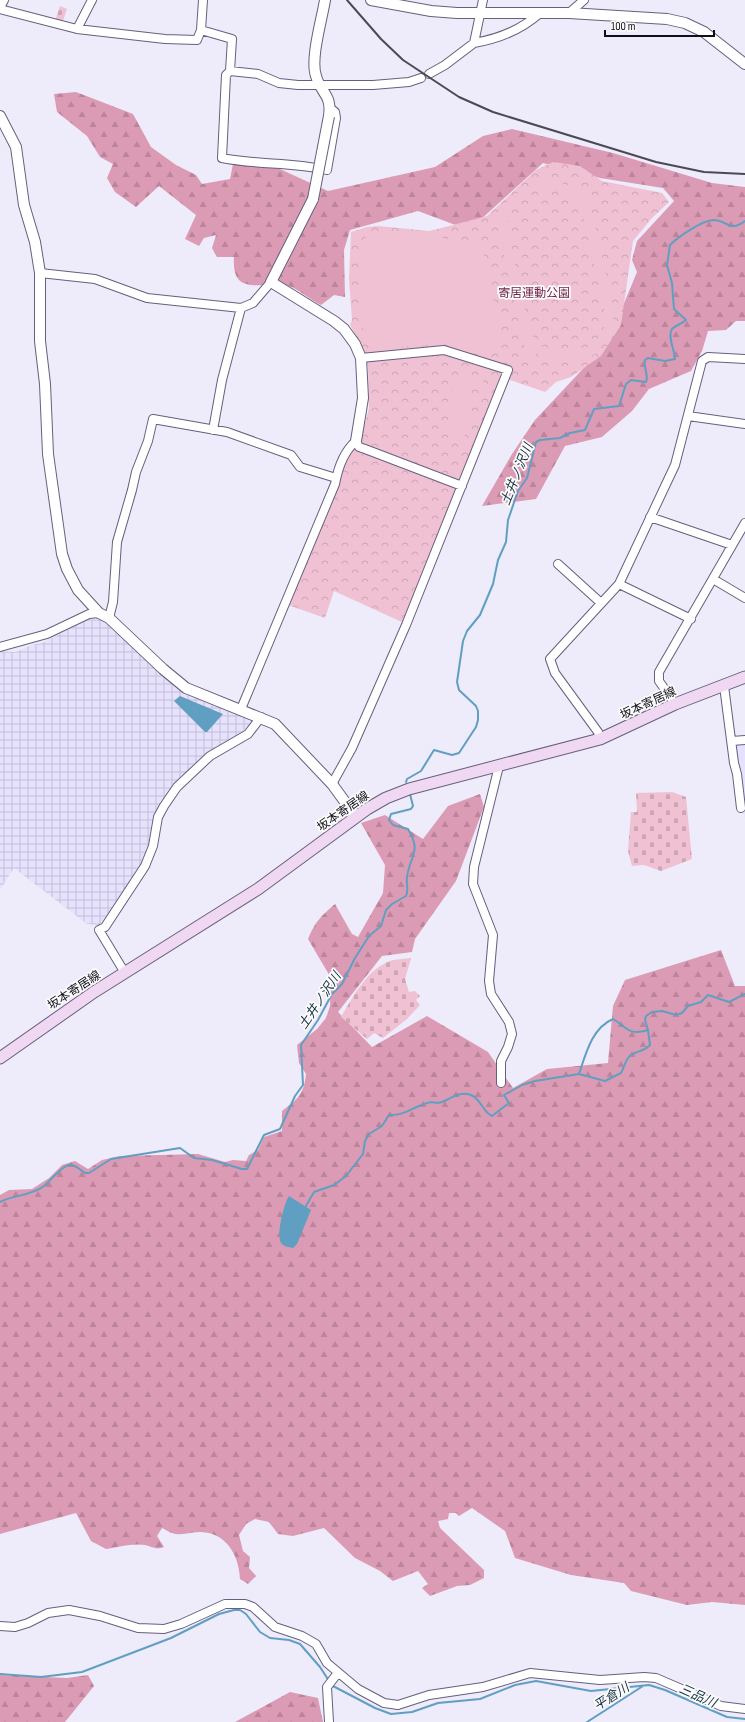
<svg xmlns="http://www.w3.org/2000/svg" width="745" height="1722" font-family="'Sofia Sans Condensed','Noto Sans JP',sans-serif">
  <defs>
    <pattern id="industrial-grid" width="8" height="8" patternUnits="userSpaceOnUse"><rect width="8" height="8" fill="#e6e1fc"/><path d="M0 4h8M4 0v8" fill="none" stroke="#c4c0d7"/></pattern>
    <pattern id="forest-firs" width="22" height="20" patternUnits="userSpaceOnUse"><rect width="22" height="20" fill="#dc9bb5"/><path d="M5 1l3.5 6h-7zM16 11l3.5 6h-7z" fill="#bc849b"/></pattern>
    <pattern id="cemetery-stones" width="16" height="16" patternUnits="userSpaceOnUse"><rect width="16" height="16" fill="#f0c1d3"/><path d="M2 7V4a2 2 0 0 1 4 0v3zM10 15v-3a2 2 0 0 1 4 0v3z" fill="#cda5b5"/></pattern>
    <pattern id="park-crowns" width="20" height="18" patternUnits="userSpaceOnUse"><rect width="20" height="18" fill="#f0c1d3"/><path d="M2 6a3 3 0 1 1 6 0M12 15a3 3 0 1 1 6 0" fill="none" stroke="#cda5b5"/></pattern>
  </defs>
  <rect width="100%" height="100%" fill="#eeebfa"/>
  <path fill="#e6e1fc" d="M745,743V819L736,744Z"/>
  <path fill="url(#industrial-grid)" d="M89,619L107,620L173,683L253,719V723L245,732L172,789L144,861L103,925L87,924L14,868L0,890V651L16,652L31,645L42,643Z"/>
  <path fill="url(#forest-firs)" d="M76,92L133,114L151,147L176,165L196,175L202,184L230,179L233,164L258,159L328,191L435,167L483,136L512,129L613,153L712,183L745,187V321H736L726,330L708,331L702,351L691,371L649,389L632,411L602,437L565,446L536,499L482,506L512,454L535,420L608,342L637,272L632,260L637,241L674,201L663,188L600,178L543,163L469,230L418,211L350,230L344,250L345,297L334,295L321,305C310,300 298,289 289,286C266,279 231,300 234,257H217L212,248L216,235L204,238L199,246L185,239L196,215L159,186L136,207L115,192L107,178L113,164L100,157L87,136L57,112L54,94Z
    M480,794L484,807L456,881L415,939L412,952L382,956L338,1012L372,1047L427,1016L488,1052L513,1088L547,1069L608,1063L613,1006L625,980L721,950L735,986H745V1605L712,1602L687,1605L631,1591L624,1583L571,1575L515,1558L505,1531L472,1508L459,1516L456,1513H449L448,1519L438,1521L440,1528L484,1570V1578L470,1585L457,1586L430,1596L422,1588L428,1584L418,1571L393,1581L380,1571L355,1558L324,1528L293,1536L278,1534L269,1522L255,1519L246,1524L239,1535L243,1551L250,1557L249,1568L256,1576L248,1584L240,1579C239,1556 227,1533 201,1532C193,1532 184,1535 176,1534C172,1534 166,1530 162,1528L157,1536L164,1547C156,1550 153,1547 145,1545C132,1543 118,1547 106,1549L91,1541L76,1513L0,1534V1195L9,1190L32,1189L49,1178L62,1165L75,1161L88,1169L102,1160L120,1156L198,1154L225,1162L233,1160L246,1161L249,1155L258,1150L264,1137L282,1131V1111C298,1099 304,1094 306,1074L299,1063L297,1045L317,1029L326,1018L330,1006L331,978L308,939C315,922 321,916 335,904L352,934L358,937L383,893L385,865L361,823L385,815L423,839L448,806Z
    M0,1675L67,1678L88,1675L94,1686L65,1722H0Z
    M290,1692L318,1698L323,1722H235Z"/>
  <path fill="url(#cemetery-stones)" d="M60,6L67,9L62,24L55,21Z
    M672,792L686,797L692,859L661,871L644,865L632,866L628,851L631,812H637L636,793Z
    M411,958L405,979L409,992L415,991L420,996L416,1000L420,1005L407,1019L383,1038L374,1033L367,1039L341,1017C353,997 368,967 393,960C399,959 405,959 411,958Z"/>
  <path fill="url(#park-crowns)" d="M553,162L580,166L602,181L662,193L669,202L651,219L633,241L621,325L601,356L571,377L556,382L545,392L504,378L404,623L334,591L325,618L288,605L347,459L364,427L369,408L368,366L364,350L350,325L352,320L349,279L351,232L367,227L378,226L430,231L487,216L536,170Z"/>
  <path fill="#f0c1d3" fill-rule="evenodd" d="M553,180L573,187L590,203L614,311C610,359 575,376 535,350L537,360L528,362L495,215C512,196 527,182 553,180ZM542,188C559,189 574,193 582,209L606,316C605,346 570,364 544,348C537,343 533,336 529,329L507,227C508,206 524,194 542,188Z
    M372,231L414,232L482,246L502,336L490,350L479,353L446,344L372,349L360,322L362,241Z
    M460,372L484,380L480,391L456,382Z
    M454,387L479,396L475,407L450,398Z
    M448,404L472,412L469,423L444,415Z
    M442,421L467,429L463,440L438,432Z"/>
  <path fill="#609fc2" d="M180,696L223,714L207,732H205L174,701Z
    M289,1196L311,1210L297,1244L293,1248C289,1247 284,1247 281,1243C276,1235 284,1203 289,1196Z"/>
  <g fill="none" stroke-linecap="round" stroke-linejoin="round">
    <path stroke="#609fc2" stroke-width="2" d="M406,782L407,779L421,771L434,750L452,755L459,753L476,727L478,720V711L476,706L459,690L457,682L463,641L467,631L480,615L493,584L498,560L506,542L508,520L518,491L527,478L536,442L540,440L560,438L570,433L585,430L594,409L619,406L626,384L631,380L646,382C649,375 643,367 645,360L648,358L665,361L675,359C675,351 667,336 672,329C676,325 682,324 686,320L674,309L672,283L667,265L670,245C678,237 701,221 713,220C728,220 729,233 745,221
      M579,1074L605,1081L621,1073C624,1068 625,1062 628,1058C633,1051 644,1052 650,1045L648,1030
      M0,1202C13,1195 31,1196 44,1186C49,1182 63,1165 69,1165C76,1164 80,1170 85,1173H89L111,1159L180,1148L194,1158L212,1160L242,1169H247L264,1135L280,1129L295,1096L303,1085L301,1045L318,1020L332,994L342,984L355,958L369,936L381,926L386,910L392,904L406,896C409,890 406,884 407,877C410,855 422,852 408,829L393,825L389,820L391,814L411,809L413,806L410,794
      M306,1206L314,1192L334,1185L346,1176L363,1154L365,1141L369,1134L382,1126L389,1115C404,1116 413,1107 427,1103C432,1101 437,1104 442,1102C452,1098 461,1090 473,1096C481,1100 483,1112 492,1116L509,1103L504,1095L522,1085L535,1081L579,1074C586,1053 592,1028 613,1019C627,1027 628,1036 648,1030L645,1020L646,1016L652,1012L662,1011L676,1015L682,1013L688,1006L701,1002L708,995L729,1002L745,994
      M0,1674L41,1677L82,1672L171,1638L219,1614L234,1610H240L246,1614L260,1632L270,1638L289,1640L300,1644L320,1667L329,1681
      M331,1685L375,1708L391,1714L412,1712L438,1703L480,1699L515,1685L536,1681L591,1691L649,1685L665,1690L727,1717L745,1719
      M587,1722L643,1686"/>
    <g stroke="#665f7f" stroke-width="10">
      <path id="minor" d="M0,8L4,0
        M0,9L77,29L165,39L197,40L201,30L203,0
        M569,13L584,0
        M77,29L92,0
        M201,30L232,39L230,71
        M474,43C498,39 521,30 540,13
        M429,74L445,65L474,43L483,0
        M330,108L335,112L336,118L327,170C292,162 257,165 222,158L226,75L230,71L258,74L279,83L298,85H373L409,82L421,78
        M40,273L95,279L147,298L241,308L253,303L271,282
        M688,416L745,424
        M213,430L222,380L241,308
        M650,517L732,545
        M558,564L601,603
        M713,579L745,598
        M619,584L691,619
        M109,618L113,602L117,542L132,490L136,472L148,441L153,419L227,432L291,455L300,467L336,478
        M0,647L47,634L89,614L99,613
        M724,686L734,763L737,774L741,808
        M675,704L659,681V672L745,523
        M241,709L335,484C338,468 343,452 356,441L359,447L365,449L462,486
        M600,739L598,732L555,673L550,659L619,584L675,465L702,361L708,357L745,359
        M732,741L745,740
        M499,766L474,867L473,884L493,935L489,981L491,994L509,1022L512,1034L508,1047L501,1061V1083
        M332,784L352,748L406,625L508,370L444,350L361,358
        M125,973L99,930L105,927L145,866L153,846L158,817L164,806L177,787L210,756L248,734L261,717
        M0,1626L15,1627L28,1623L48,1613L69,1610L100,1616L138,1628L164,1629L181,1624L225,1604H245L253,1607L275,1627L302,1636L316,1644L327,1663L358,1689L384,1703L398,1705L429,1695L483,1687L530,1673L600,1680L644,1677L656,1678L721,1706L745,1709
        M329,1722L327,1687L337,1674"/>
    </g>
    <g stroke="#665f7f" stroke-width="12">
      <path id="tertiary" d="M325,0C322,19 310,59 316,76C321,94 332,94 329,116
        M371,0L431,11L457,13H569L667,19L685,23L704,32L745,64
        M0,116L16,147L24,205L35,242L40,273V341L45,384L48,454L62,554L67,569L78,590L99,613L109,618L163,669L186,688L275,724L332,784L356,817
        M313,199L271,282L334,321L344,329L355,344L361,358L363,398L356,441"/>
    </g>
    <g stroke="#665f7f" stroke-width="13">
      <path id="secondary" d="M0,1058L94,992L258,889L367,809L386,798L409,789L600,739L675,704L745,677"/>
    </g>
    <use href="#minor" stroke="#fff" stroke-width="8"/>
    <use href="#tertiary" stroke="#fff" stroke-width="10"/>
    <use href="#secondary" stroke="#f0d8f2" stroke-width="11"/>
    <path stroke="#4c4956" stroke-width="2" d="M347,0L381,39L403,60L459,97L493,112L656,162L704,172L745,174"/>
    <g stroke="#665f7f" stroke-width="12" stroke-linecap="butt">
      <path id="tertiary-bridge" d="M313,199L329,116"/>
    </g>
    <use href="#tertiary-bridge" stroke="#fff" stroke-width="10"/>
  </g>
  <g text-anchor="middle" stroke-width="3.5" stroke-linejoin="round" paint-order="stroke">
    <g font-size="12" fill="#73284c" stroke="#fbfbfb">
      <text x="534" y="297">寄居運動公園</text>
    </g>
    <g font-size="12" fill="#110e1a" stroke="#fbfbfb">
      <text transform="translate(648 703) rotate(-25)" y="4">坂本寄居線</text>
      <text transform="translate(343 811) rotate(-35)" y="4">坂本寄居線</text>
      <text transform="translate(74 990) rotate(-33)" y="4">坂本寄居線</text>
    </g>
    <g font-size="13" font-style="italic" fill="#153343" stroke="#fbfbfb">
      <text transform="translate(516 474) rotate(-68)" y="5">土井ノ沢川</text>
      <text transform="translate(319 1000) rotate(-56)" y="5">土井ノ沢川</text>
      <text transform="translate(698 1695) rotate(24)" y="5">三品川</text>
      <text transform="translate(611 1696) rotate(-33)" y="5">平倉川</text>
    </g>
  </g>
  <path d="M605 30v6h109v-6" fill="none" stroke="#110e1a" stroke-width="2"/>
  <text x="611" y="30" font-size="12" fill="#110e1a" stroke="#fbfbfb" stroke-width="3" paint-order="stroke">100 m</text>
</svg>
